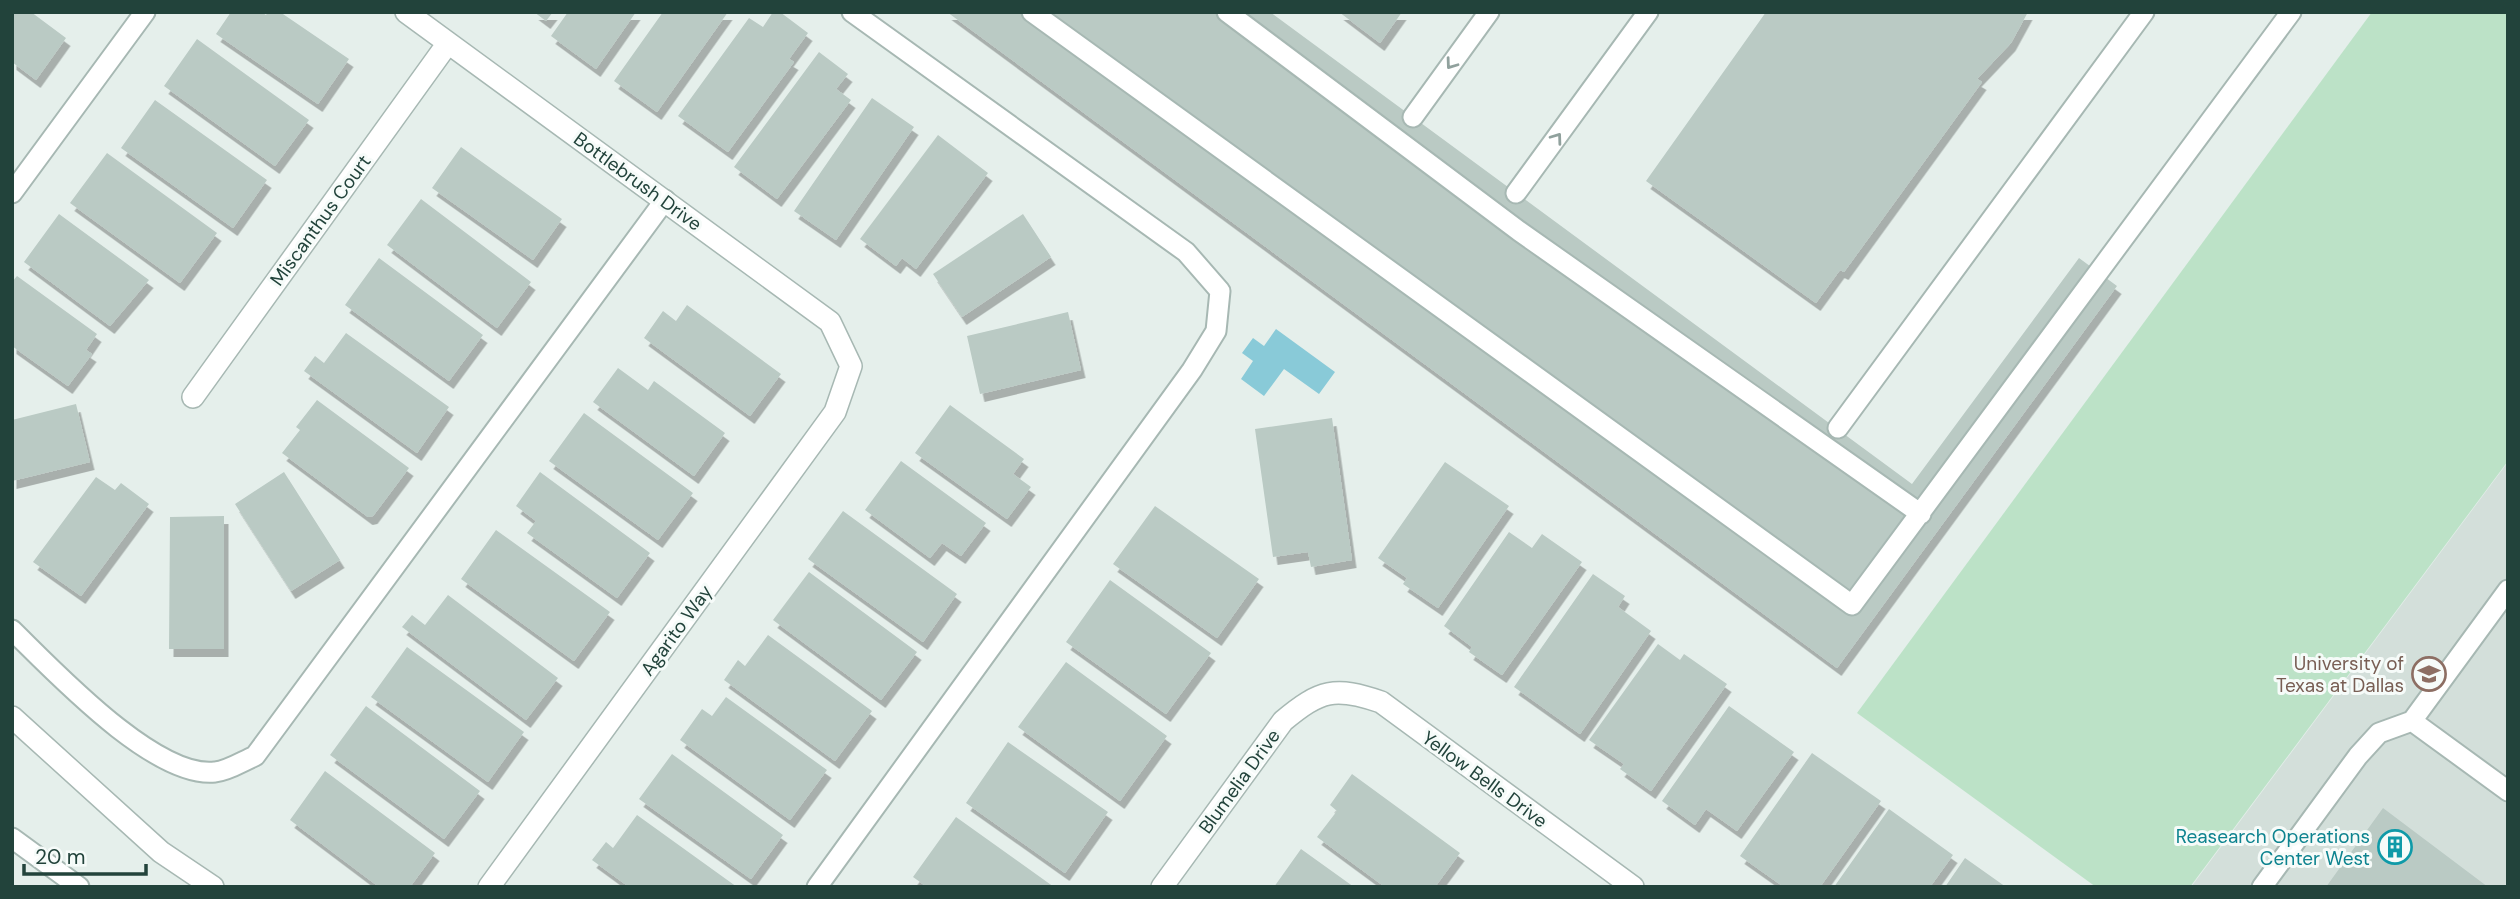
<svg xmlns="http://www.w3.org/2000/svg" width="2520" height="899" font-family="'DM Sans',sans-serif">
  <defs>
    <filter id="shadow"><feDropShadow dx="4.5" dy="8" stdDeviation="0" flood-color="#0004"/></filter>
  </defs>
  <rect width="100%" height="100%" fill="#e5efeb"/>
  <path fill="#d3dfda" d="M2508,462V887H2191Z"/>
  <path fill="#bce2c7" d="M2372,12H2508V461L2190,887H2096L1857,713Z"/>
  <path fill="#89cad8" d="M1276,329L1335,372L1319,394L1284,369L1264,396L1241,379L1253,361L1242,353L1253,338L1264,346Z"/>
  <path fill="#bacac4" filter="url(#shadow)" d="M12,12H31L66,38L36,80L12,62Z
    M231,12H261L266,15L268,12H280L349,59L318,104L216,34Z
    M534,12H553L546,21Z
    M568,12H636L596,69L551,36Z
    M663,12H728L657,112L614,81Z
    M773,12H780L808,33L789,59L794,62L728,152L678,116L749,18L763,27Z
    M947,12H1270L1912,484L2079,258L2117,286L1837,668Z
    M1339,12H1402L1380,43Z
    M1766,12H2028L2011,43L1977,79L1982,82L1844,272L1840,270L1816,303L1646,181Z
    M197,39L309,120L275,166L164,86Z
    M819,52L848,74L836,89L851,100L777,199L734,167Z
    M872,98L914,127L836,240L794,211Z
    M155,100L267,180L233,228L121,148Z
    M938,135L988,173L916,269L902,258L896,266L860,239Z
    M461,147L562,219L533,260L432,188Z
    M107,153L217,233L180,283L70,203Z
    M421,199L531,282L497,328L387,245Z
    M59,214L149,280L110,326L24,262Z
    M1023,214L1051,257L962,317L933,274Z
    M379,258L483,335L449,381L345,305Z
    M17,276L97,334L86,350L92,354L68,386L12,346V282Z
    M687,305L781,374L750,416L644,338L663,311L676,321Z
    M1068,312L1081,370L980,394L967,336Z
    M346,333L449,407L417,453L304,371L315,356L324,363Z
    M618,368L648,390L654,381L725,433L694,476L593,402Z
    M317,400L409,468L373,516L368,517L282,453L300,430L296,427Z
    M76,404L90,462L12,481V420Z
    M950,405L1024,459L1013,474L1031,487L1007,519L915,453Z
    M584,413L693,493L658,540L549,461Z
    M1332,418L1352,560L1311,567L1308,552L1273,557L1255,429Z
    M901,461L986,523L961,556L942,543L930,558L865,510Z
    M1445,462L1509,506L1438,608L1403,584L1407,578L1378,558Z
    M284,472L340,560L291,591L235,504Z
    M540,472L650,553L617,598L527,533L536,521L516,506Z
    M96,477L115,490L121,483L149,504L81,596L33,562Z
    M1155,506L1259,579L1217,638L1113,564Z
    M843,511L957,594L923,642L808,559Z
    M224,516V649H169L170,517Z
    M496,530L610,612L574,661L461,579Z
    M1509,532L1532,548L1542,534L1582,562L1502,675L1469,652L1472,647L1444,626Z
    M809,572L917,652L881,700L773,620Z
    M1593,574L1625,596L1618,607L1651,631L1580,734L1514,687Z
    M1110,580L1211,653L1166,714L1066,642Z
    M448,595L558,678L526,720L402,627L412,615L425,625Z
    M768,635L872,711L835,761L724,680L738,660L745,666Z
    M1658,644L1680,660L1684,654L1727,684L1651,791L1620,769L1624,764L1589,740Z
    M407,647L524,732L488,782L371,697Z
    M1066,662L1167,736L1120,801L1018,727Z
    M726,697L827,770L790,820L680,740L702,709L712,716Z
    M366,706L480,791L444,839L330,755Z
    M1729,706L1794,752L1737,831L1706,809L1695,825L1662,801Z
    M1008,742L1108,812L1065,873L966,803Z
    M1812,753L1881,801L1820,887H1784L1740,856Z
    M672,754L783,835L751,879L639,799Z
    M325,771L435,853L410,887H379L290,820Z
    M1352,774L1460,853L1435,887H1385L1317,837L1337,811L1330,805Z
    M2383,808L2488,887H2326Z
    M1889,809L1953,855L1930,887H1834Z
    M637,815L737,887H629L592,860L606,842L613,848Z
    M956,817L1054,887H927L913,877Z
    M1301,849L1354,887H1274Z
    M1965,858L2006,887H1945Z"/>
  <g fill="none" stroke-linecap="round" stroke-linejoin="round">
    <g stroke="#a7b8b3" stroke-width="23">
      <path id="lane" d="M1032,12L1852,605L2291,12
        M1227,12L1519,231L1921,514
        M1413,117L1489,12
        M12,193L145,12
        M1516,193L1648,12
        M1838,428L2144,12
        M2508,590L2412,721L2508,791
        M12,630C54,671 155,779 215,772C228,771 243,761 255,756L665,200
        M12,838L79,887
        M817,887L1192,370L1216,331L1220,291L1186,252L852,12
        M2262,887L2358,756L2379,733L2412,721"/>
    </g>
    <g stroke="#a7b8b3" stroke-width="24">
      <path id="street" d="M406,12L830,322L851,366L835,412L489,887
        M193,397L448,43
        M12,717L161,852L213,887
        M1162,887L1283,721C1320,690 1335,686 1381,702L1633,887"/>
    </g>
    <use href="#lane" stroke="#fff" stroke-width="19"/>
    <use href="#street" stroke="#fff" stroke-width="21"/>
  </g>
  <defs><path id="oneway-chevron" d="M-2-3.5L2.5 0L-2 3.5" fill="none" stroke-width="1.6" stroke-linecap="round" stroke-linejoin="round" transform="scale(1.75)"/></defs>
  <g stroke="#90a19d">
    <use href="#oneway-chevron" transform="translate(1451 64) rotate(126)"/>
    <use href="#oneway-chevron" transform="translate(1557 138) rotate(-54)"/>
  </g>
  <defs>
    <g id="university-ring" transform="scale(1.75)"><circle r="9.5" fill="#f6fbf9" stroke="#8d6e63" stroke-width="1.5"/><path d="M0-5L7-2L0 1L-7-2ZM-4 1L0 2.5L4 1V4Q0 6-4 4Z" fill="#8d6e63"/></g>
    <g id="building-ring" transform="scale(1.75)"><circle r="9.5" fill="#f6fbf9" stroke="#0f9aa8" stroke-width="1.5"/><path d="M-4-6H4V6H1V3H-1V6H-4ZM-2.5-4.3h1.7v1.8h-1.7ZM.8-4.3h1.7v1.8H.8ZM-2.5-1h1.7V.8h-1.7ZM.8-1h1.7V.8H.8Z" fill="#0f9aa8"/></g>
  </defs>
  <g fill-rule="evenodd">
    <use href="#university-ring" x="2429" y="674"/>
    <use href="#building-ring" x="2395" y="847"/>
  </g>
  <g text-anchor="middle" stroke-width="6" stroke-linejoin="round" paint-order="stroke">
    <g font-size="19" fill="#22433b" stroke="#f6fbf9">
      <text transform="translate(638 181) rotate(36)" y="7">Bottlebrush Drive</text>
      <text transform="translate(320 220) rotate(-54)" y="7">Miscanthus Court</text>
      <text transform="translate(676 630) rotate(-54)" y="7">Agarito Way</text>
      <text transform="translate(1485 779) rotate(36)" y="7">Yellow Bells Drive</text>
      <text transform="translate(1239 781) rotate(-54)" y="7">Blumelia Drive</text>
    </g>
    <g font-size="19" fill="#785e54" stroke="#f6fbf9" text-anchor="end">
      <text x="2404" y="670">University of<tspan x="2404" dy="22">Texas at Dallas</tspan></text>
    </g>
    <g font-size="19" fill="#0d838f" stroke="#f6fbf9" text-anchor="end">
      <text x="2370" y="843">Reasearch Operations<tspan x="2370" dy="22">Center West</tspan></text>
    </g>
  </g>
  <rect width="2520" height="899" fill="none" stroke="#22433b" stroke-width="28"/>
  <path d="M24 864v10h122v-10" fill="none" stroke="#22433b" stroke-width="3.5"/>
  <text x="35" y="864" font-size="21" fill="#22433b" stroke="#f6fbf9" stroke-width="5" paint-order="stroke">20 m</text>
</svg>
